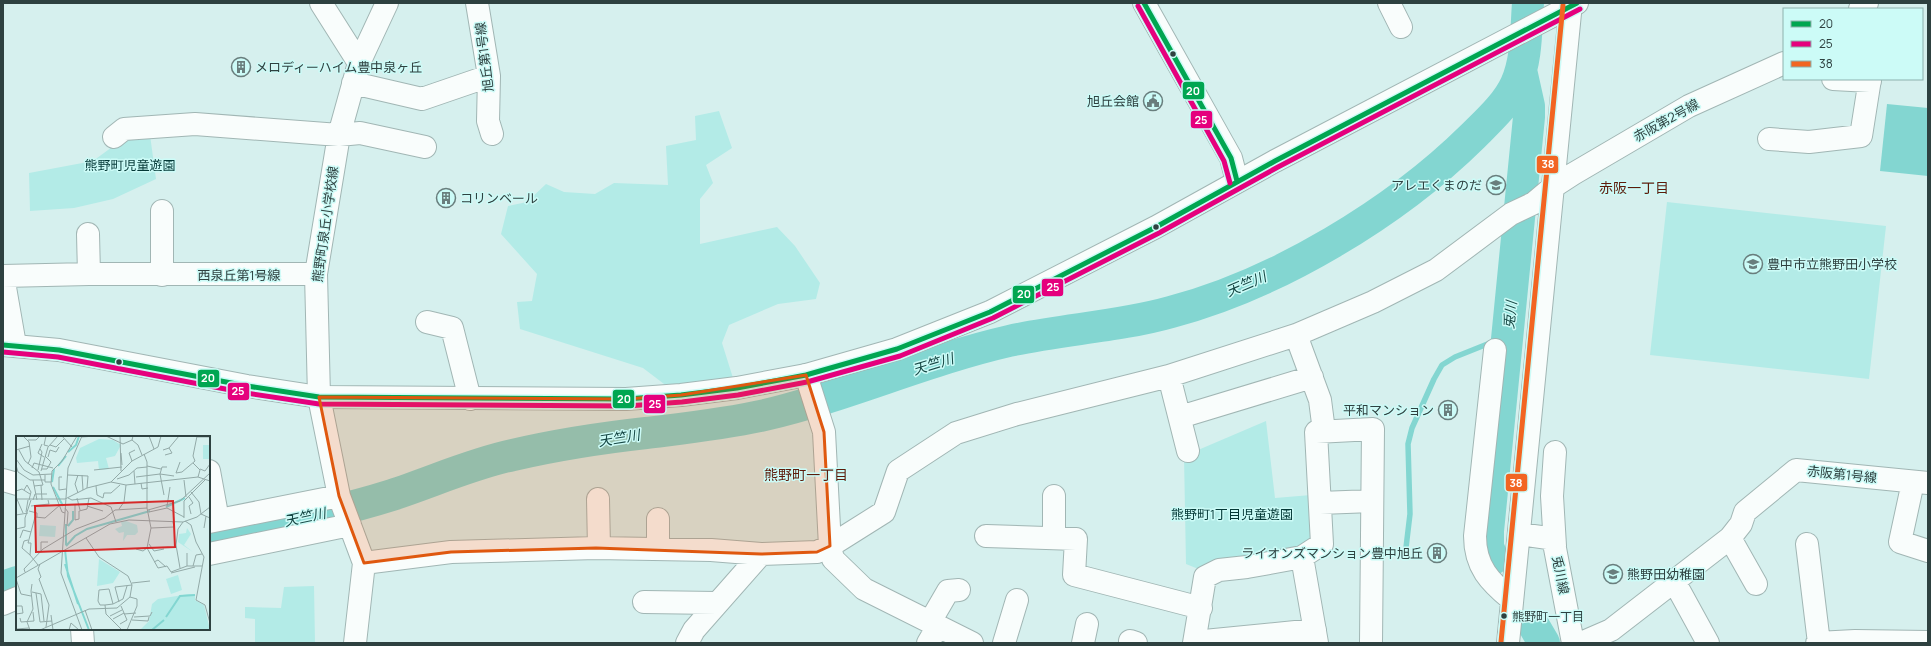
<svg xmlns="http://www.w3.org/2000/svg" width="1931" height="646" font-family="Manrope,'Noto Sans JP',sans-serif">
  <rect width="100%" height="100%" fill="#d6f0ee"/>
  <path fill="#b3ebe7" d="M719,111L732,148L706,165L713,183L700,199V244L777,227L795,246L820,283L816,299L778,304L729,325L722,343L733,378L668,387L643,368L520,329L517,302L532,301L537,274L501,234L508,206L527,202L546,184L564,192L595,194L614,183L668,185L666,146L696,140L695,116Z
    M150,135L156,179L113,199L74,208L30,211L29,173L93,161L123,139Z
    M1667,202L1886,226L1869,379L1650,355Z
    M1266,421L1275,498L1311,495L1317,535L1296,550L1201,570L1186,564L1184,456Z
    M314,586L315,643H255V619L245,618V607L281,608L284,587Z"/>
  <path fill="#83d6d1" d="M1887,104L1928,108V176L1880,171Z"/>
  <g fill="none" stroke-linecap="round" stroke-linejoin="round">
    <path stroke="#83d6d1" stroke-width="5.5" d="M1505,335L1509,333
      M1405,556L1410,514L1408,444L1412,428L1434,379L1442,365L1455,357L1490,343"/>
    <path stroke="#83d6d1" stroke-width="32" d="M209,538C270,525 332,514 392,495C432,482 471,464 513,455C556,445 601,438 646,433C686,428 725,424 765,415C847,396 926,360 1009,341C1062,329 1118,327 1171,312C1277,284 1395,213 1473,136C1488,121 1507,104 1516,84C1527,60 1526,29 1528,3
      M1493,559L1488,547V531L1529,117V106L1521,70
      M3,587L17,582
      M1534,626L1544,643"/>
    <g stroke="#a1b6b4" stroke-width="24">
      <path id="minor" d="M321,3L359,63
        M477,3L489,76L488,121L492,134
        M1144,3L1231,158L1237,181
        M1389,3L1401,27
        M1860,9L1867,3
        M1833,79L1870,81
        M353,83L422,99L489,76
        M114,137L124,129L195,124L339,135L360,133L425,147
        M1769,139L1809,142L1861,136L1870,79
        M88,234L89,274
        M162,275V211
        M427,322L452,328L470,399
        M1296,335L1320,400L1324,431
        M15,345L3,276L89,274H316
        M1495,350L1475,536C1475,567 1490,582 1512,600
        M806,375L824,432L830,546L833,559L864,589L972,643
        M1169,376L1188,451
        M1180,417L1312,377
        M1555,452L1552,496L1555,546
        M209,471L218,520
        M3,480L17,484
        M1913,482L1900,542L1928,551
        M598,499L599,548
        M1320,503L1372,501
        M209,522L339,496
        M1519,534L1548,538L1554,543L1573,643
        M986,536L1076,539L1074,575L1201,608
        M1054,538V496
        M1730,538L1756,584
        M1807,544L1819,643
        M658,549V519
        M209,554L350,525
        M1302,557L1317,643
        M364,563L451,552L596,548L711,550L761,554L817,552L830,546L884,512L898,471L956,433L1017,414L1169,376L1296,335L1373,302L1436,270L1511,214L1534,203L1553,187L1573,174L1689,106L1784,63
        M1674,581L1708,643
        M644,602L717,603
        M3,604L17,598
        M930,622L948,591L959,590
        M82,629L83,643
        M1130,641L1136,643
        M1194,642L1315,630
        M355,643L364,563L339,496L319,397L316,274L339,135L359,63L387,3
        M687,643L694,630L761,554
        M928,643L938,626
        M1004,643L1017,600
        M1083,643L1087,624
        M1194,643L1205,577L1219,570L1247,567L1302,557L1322,544L1316,432L1373,429L1371,643
        M1508,643L1571,3
        M1581,643L1611,630L1730,538L1741,524L1745,512L1796,470L1928,483
        M1817,643L1855,641L1928,642"/>
    </g>
    <g stroke="#a1b6b4" stroke-width="24">
      <path id="major" d="M3,345L59,350L247,386L319,397L626,399L681,395L737,388L806,375L897,349L990,312L1156,227L1275,161L1577,3"/>
    </g>
    <use href="#minor" stroke="#f9fdfc" stroke-width="22"/>
    <use href="#major" stroke="#f9fdfc" stroke-width="22"/>
    <g stroke="#ccfbf7" stroke-width="8">
      <path id="bus-1" d="M1144,3L1231,158L1237,181
        M3,345L59,350L247,386L319,397L626,399L681,395L737,388L806,375L897,349L990,312L1156,227L1275,161L1577,3"/>
    </g>
    <g stroke="#ccfbf7" stroke-width="8">
      <path id="bus-2" d="M1138,6L1224,161L1230,183
        M3,352L58,357L246,393L319,404L627,406L682,402L738,395L807,382L900,356L993,318L1159,233L1278,167L1580,9"/>
    </g>
    <g stroke="#ccfbf7" stroke-width="8">
      <path id="bus-3" d="M1501,642L1563,5"/>
    </g>
    <use href="#bus-1" stroke="#00a651" stroke-width="5"/>
    <use href="#bus-2" stroke="#e5007d" stroke-width="5"/>
    <use href="#bus-3" stroke="#f26522" stroke-width="5"/>
  </g>
  <path fill="#df580f" fill-opacity="0.2" stroke="#df580f" stroke-width="3" stroke-linejoin="round" d="M806,375L824,432L830,546L817,552L761,554L596,548L451,552L364,563L339,496L319,397L626,399L681,395Z"/>
  <defs>
    <g id="building-ring" transform="scale(1)"><circle r="9.5" fill="#ccfbf7" stroke="#697e7d" stroke-width="1.5"/><path d="M-4-6H4V6H1V3H-1V6H-4ZM-2.5-4.3h1.7v1.8h-1.7ZM.8-4.3h1.7v1.8H.8ZM-2.5-1h1.7V.8h-1.7ZM.8-1h1.7V.8H.8Z" fill="#697e7d"/></g>
    <g id="civic-ring" transform="scale(1)"><circle r="9.5" fill="#ccfbf7" stroke="#697e7d" stroke-width="1.5"/><path d="M-.6-6.5H3V-4.5H.6V-3L4-1V1h2V6H-6V1h2V-1L-.6-3ZM-1.2 2.5V6h2.4V2.5Z" fill="#697e7d"/></g>
    <g id="school-ring" transform="scale(1)"><circle r="9.5" fill="#ccfbf7" stroke="#697e7d" stroke-width="1.5"/><path d="M0-5L7-2L0 1L-7-2ZM-4 1L0 2.5L4 1V4Q0 6-4 4Z" fill="#697e7d"/></g>
  </defs>
  <g fill-rule="evenodd">
    <use href="#building-ring" x="241" y="67"/>
    <use href="#civic-ring" x="1153" y="101"/>
    <use href="#school-ring" x="1496" y="185"/>
    <use href="#building-ring" x="446" y="198"/>
    <use href="#school-ring" x="1753" y="264"/>
    <use href="#building-ring" x="1448" y="410"/>
    <use href="#building-ring" x="1437" y="553"/>
    <use href="#school-ring" x="1613" y="574"/>
  </g>
  <g fill="#2e4140" stroke="#ccfbf7" stroke-width="1.5">
    <circle cx="1173" cy="54" r="3.5"/>
    <circle cx="1156" cy="227" r="3.5"/>
    <circle cx="119" cy="362" r="3.5"/>
    <circle cx="1504" cy="616" r="3.5"/>
  </g>
  <g text-anchor="middle" stroke-width="3" stroke-linejoin="round" paint-order="stroke">
    <g font-size="12" fill="#2e4140" stroke="#ccfbf7" text-anchor="start">
      <text x="1512" y="621">熊野町一丁目</text>
    </g>
    <g font-size="13" fill="#2e4140" stroke="#ccfbf7">
      <text transform="translate(484 57) rotate(-97)" y="5">旭丘第1号線</text>
      <text transform="translate(1666 120) rotate(-29)" y="5">赤阪第2号線</text>
      <text transform="translate(325 224) rotate(-82)" y="5">熊野町泉丘小学校線</text>
      <text x="239" y="280">西泉丘第1号線</text>
      <text transform="translate(1842 474) rotate(6)" y="5">赤阪第1号線</text>
      <text transform="translate(1561 575) rotate(79)" y="5">兎川線</text>
    </g>
    <g font-size="13" fill="#2e4140" stroke="#ccfbf7" text-anchor="start">
      <text x="255" y="72">メロディーハイム豊中泉ヶ丘</text>
      <text x="1139" y="106" text-anchor="end">旭丘会館</text>
      <text x="1482" y="190" text-anchor="end">アレエくまのだ</text>
      <text x="460" y="203">コリンベール</text>
      <text x="1767" y="269">豊中市立熊野田小学校</text>
      <text x="1434" y="415" text-anchor="end">平和マンション</text>
      <text x="1423" y="558" text-anchor="end">ライオンズマンション豊中旭丘</text>
      <text x="1627" y="579">熊野田幼稚園</text>
    </g>
    <g font-size="13" fill="#033836" stroke="#ccfbf7">
      <text x="130" y="170">熊野町児童遊園</text>
      <text x="1232" y="519">熊野町1丁目児童遊園</text>
    </g>
    <g font-size="14" fill="#5d1b0a" stroke="#ccfbf7">
      <text x="1634" y="193">赤阪一丁目</text>
      <text x="806" y="480">熊野町一丁目</text>
    </g>
    <g font-size="14" font-style="italic" fill="#174845" stroke="#ccfbf7">
      <text transform="translate(1246 284) rotate(-23)" y="5">天竺川</text>
      <text transform="translate(1510 315) rotate(-84)" y="5">兎川</text>
      <text transform="translate(933 364) rotate(-17)" y="5">天竺川</text>
      <text transform="translate(619 438) rotate(-9)" y="5">天竺川</text>
      <text transform="translate(305 517) rotate(-12)" y="5">天竺川</text>
    </g>
  </g>
  <g transform="translate(16 436)">
    <rect width="194" height="194" fill="#d6f0ee"/>
    <path d="M83,3L97,4L105,9L99,20L90,22L93,33L83,34L82,25L61,27L60,22L64,12ZM187,9H194V23H187ZM110,85L121,89L122,96L119,99H111L107,105L108,96L103,97L99,93L106,90L105,86ZM24,89L40,90L39,101L23,100ZM171,92L175,98L168,109L177,116L162,106L163,98L170,97ZM83,123L104,136L97,147L81,150ZM162,139L166,154L155,158L150,143ZM173,158L179,159V164L188,169L194,194H124L133,185L136,168L142,163Z" fill="#b3ebe7"/>
    <path fill="none" stroke="#83d6d1" stroke-width="2" d="M52,16L60,9L63,0M42,30L50,20M36,46L38,33M37,51L47,70M150,71L169,62M52,90L57,84V75M50,109V88M50,110L59,100L71,93L134,75M49,114L52,140L73,194M49,128L62,168M150,181L164,160L179,159M136,194L148,184"/>
    <path fill="none" stroke="#93aaa8" stroke-width="1" d="M30,0L28,9L32,10M46,0L56,11M66,0L52,32L45,137L66,194M90,0L107,8L116,4L117,0M104,0L105,35M133,0L138,13M8,1L13,6L15,21L12,28M65,1L80,0M181,1H194M12,4H20L24,0M116,4L122,9L126,19M26,8L22,17L28,21M34,9L40,11L48,3M0,14L14,10M3,14L9,25L23,36L27,49L18,50M147,14L153,12L163,0M105,17L106,29M149,19L156,17L153,12M32,21L34,14L40,16L43,11M0,23L8,34L17,39L36,38M116,25L113,17L119,14M164,26L160,37L166,36L179,25L177,20L181,0M177,27L184,34L182,41M0,29L2,36L14,44H29M131,30L145,33M16,32L18,27L37,32M26,33H31L35,26L29,20M184,33L189,35L194,28M22,34L26,16L24,13M78,34L106,31M25,35L32,11L42,0M118,35L119,48M29,39V46H35M52,39L72,40L71,52M66,39L67,54M46,41H43V54L50,53M120,41L144,38L158,40M101,43L113,39L121,32L131,31M17,44L21,64M168,44L170,61M95,46L116,25L142,11L145,0M125,47L126,53L132,52M25,49L26,64M80,50L81,59L87,62L88,57H95L104,49M8,54L11,49L15,56L13,64M0,55L6,53L14,58M175,56L183,66L185,78L194,82M62,57L59,48L62,39M148,59L144,38L146,31H151M0,61L7,77M173,61L177,67L173,70L175,78M52,62L56,64L75,62L95,71L100,86M61,62L64,74M0,63H49L71,52L95,46L110,49L182,41L194,45M17,64L19,58H31M168,65L190,43M59,68V84L63,83V75L71,73L73,62M15,70L33,68L32,64M71,70L87,75M151,70L154,51M49,72L52,76L51,90M103,73L108,66L110,49M132,74L164,65L194,37M13,75L21,77V81M10,76L12,64M133,76L151,72L168,81M49,77L46,76L35,48L36,35L46,25L61,0M0,79L12,77M168,82V65M169,85L175,89L180,106L188,121L180,164L189,169L194,187M135,92L158,91L157,86M188,92L190,80M0,93L9,91V82L15,64M4,102L7,94L15,96M12,104L8,105L6,112L14,119M133,108L138,115L148,113M131,112L142,132L151,130M120,113L127,115L131,112L135,92L131,72V26L128,18M25,116V106H32M138,126L142,124L150,131M24,128L22,133L25,141L23,143L33,169L30,191M22,129L14,119L15,107H12L19,81L29,82L44,69M151,130L155,136L171,130H186M171,130V117M177,130L180,119L186,118M164,132L160,109L162,93L167,86M9,136L8,133L27,113L60,93L89,82L99,74L131,72M155,137L179,131M0,142L94,88L113,84L167,86L181,81L194,71M0,143L5,158L15,160M116,147L134,145M16,156L25,158L28,185M20,157L24,186L36,185M103,166L99,151L116,149M97,168L93,153L83,154L82,165L84,169H89L97,168L107,163L111,150M89,169L90,178L106,194M0,170H6L7,177L0,178M69,174L76,194M108,178L120,177M35,179L37,194M94,180L106,174M118,181L134,180L136,176M4,182L5,186L18,185L17,176M97,183L108,177M116,184L132,185L133,181M104,188L111,184L105,170M0,193L13,192M14,194L11,186L17,173L15,155L16,148M24,194L73,173L101,172L114,161L116,149L112,140L83,121L70,102M53,194L55,187L63,194M111,194L121,170V163L114,161"/>
    <path fill="#d62828" fill-opacity="0.15" stroke="#d62828" stroke-width="2" d="M157,65L159,111L20,116L19,70Z"/>
    <rect width="194" height="194" fill="none" stroke="#2e4140" stroke-width="2"/>
  </g>
  <g stroke="#ccfbf7" stroke-width="1.5">
    <rect x="1182" y="81" width="23" height="19" rx="4" fill="#00a651"/>
    <rect x="1190" y="110" width="23" height="19" rx="4" fill="#e5007d"/>
    <rect x="1536" y="155" width="23" height="19" rx="4" fill="#f26522"/>
    <rect x="1041" y="278" width="23" height="19" rx="4" fill="#e5007d"/>
    <rect x="1012" y="285" width="23" height="19" rx="4" fill="#00a651"/>
    <rect x="197" y="369" width="23" height="19" rx="4" fill="#00a651"/>
    <rect x="227" y="382" width="23" height="19" rx="4" fill="#e5007d"/>
    <rect x="612" y="389" width="23" height="20" rx="4" fill="#00a651"/>
    <rect x="643" y="394" width="23" height="20" rx="4" fill="#e5007d"/>
    <rect x="1505" y="473" width="23" height="19" rx="4" fill="#f26522"/>
  </g>
  <g font-size="11" text-anchor="middle" font-weight="bold" fill="#fff">
    <text x="1193" y="95">20</text>
    <text x="1201" y="124">25</text>
    <text x="1548" y="168">38</text>
    <text x="1053" y="291">25</text>
    <text x="1024" y="298">20</text>
    <text x="208" y="382">20</text>
    <text x="238" y="395">25</text>
    <text x="624" y="403">20</text>
    <text x="655" y="408">25</text>
    <text x="1516" y="487">38</text>
  </g>
  <rect width="1931" height="646" fill="none" stroke="#2e4140" stroke-width="8"/>
  <rect x="1783" y="8" width="140" height="72" fill="#ccfbf7" stroke="#8db1ae"/>
  <rect x="1791" y="21" width="20" height="6" fill="#00a651" stroke="#8db1ae"/>
  <text x="1819" y="28" font-size="12" fill="#2e4140">20</text>
  <rect x="1791" y="41" width="20" height="6" fill="#e5007d" stroke="#8db1ae"/>
  <text x="1819" y="48" font-size="12" fill="#2e4140">25</text>
  <rect x="1791" y="61" width="20" height="6" fill="#f26522" stroke="#8db1ae"/>
  <text x="1819" y="68" font-size="12" fill="#2e4140">38</text>
</svg>
